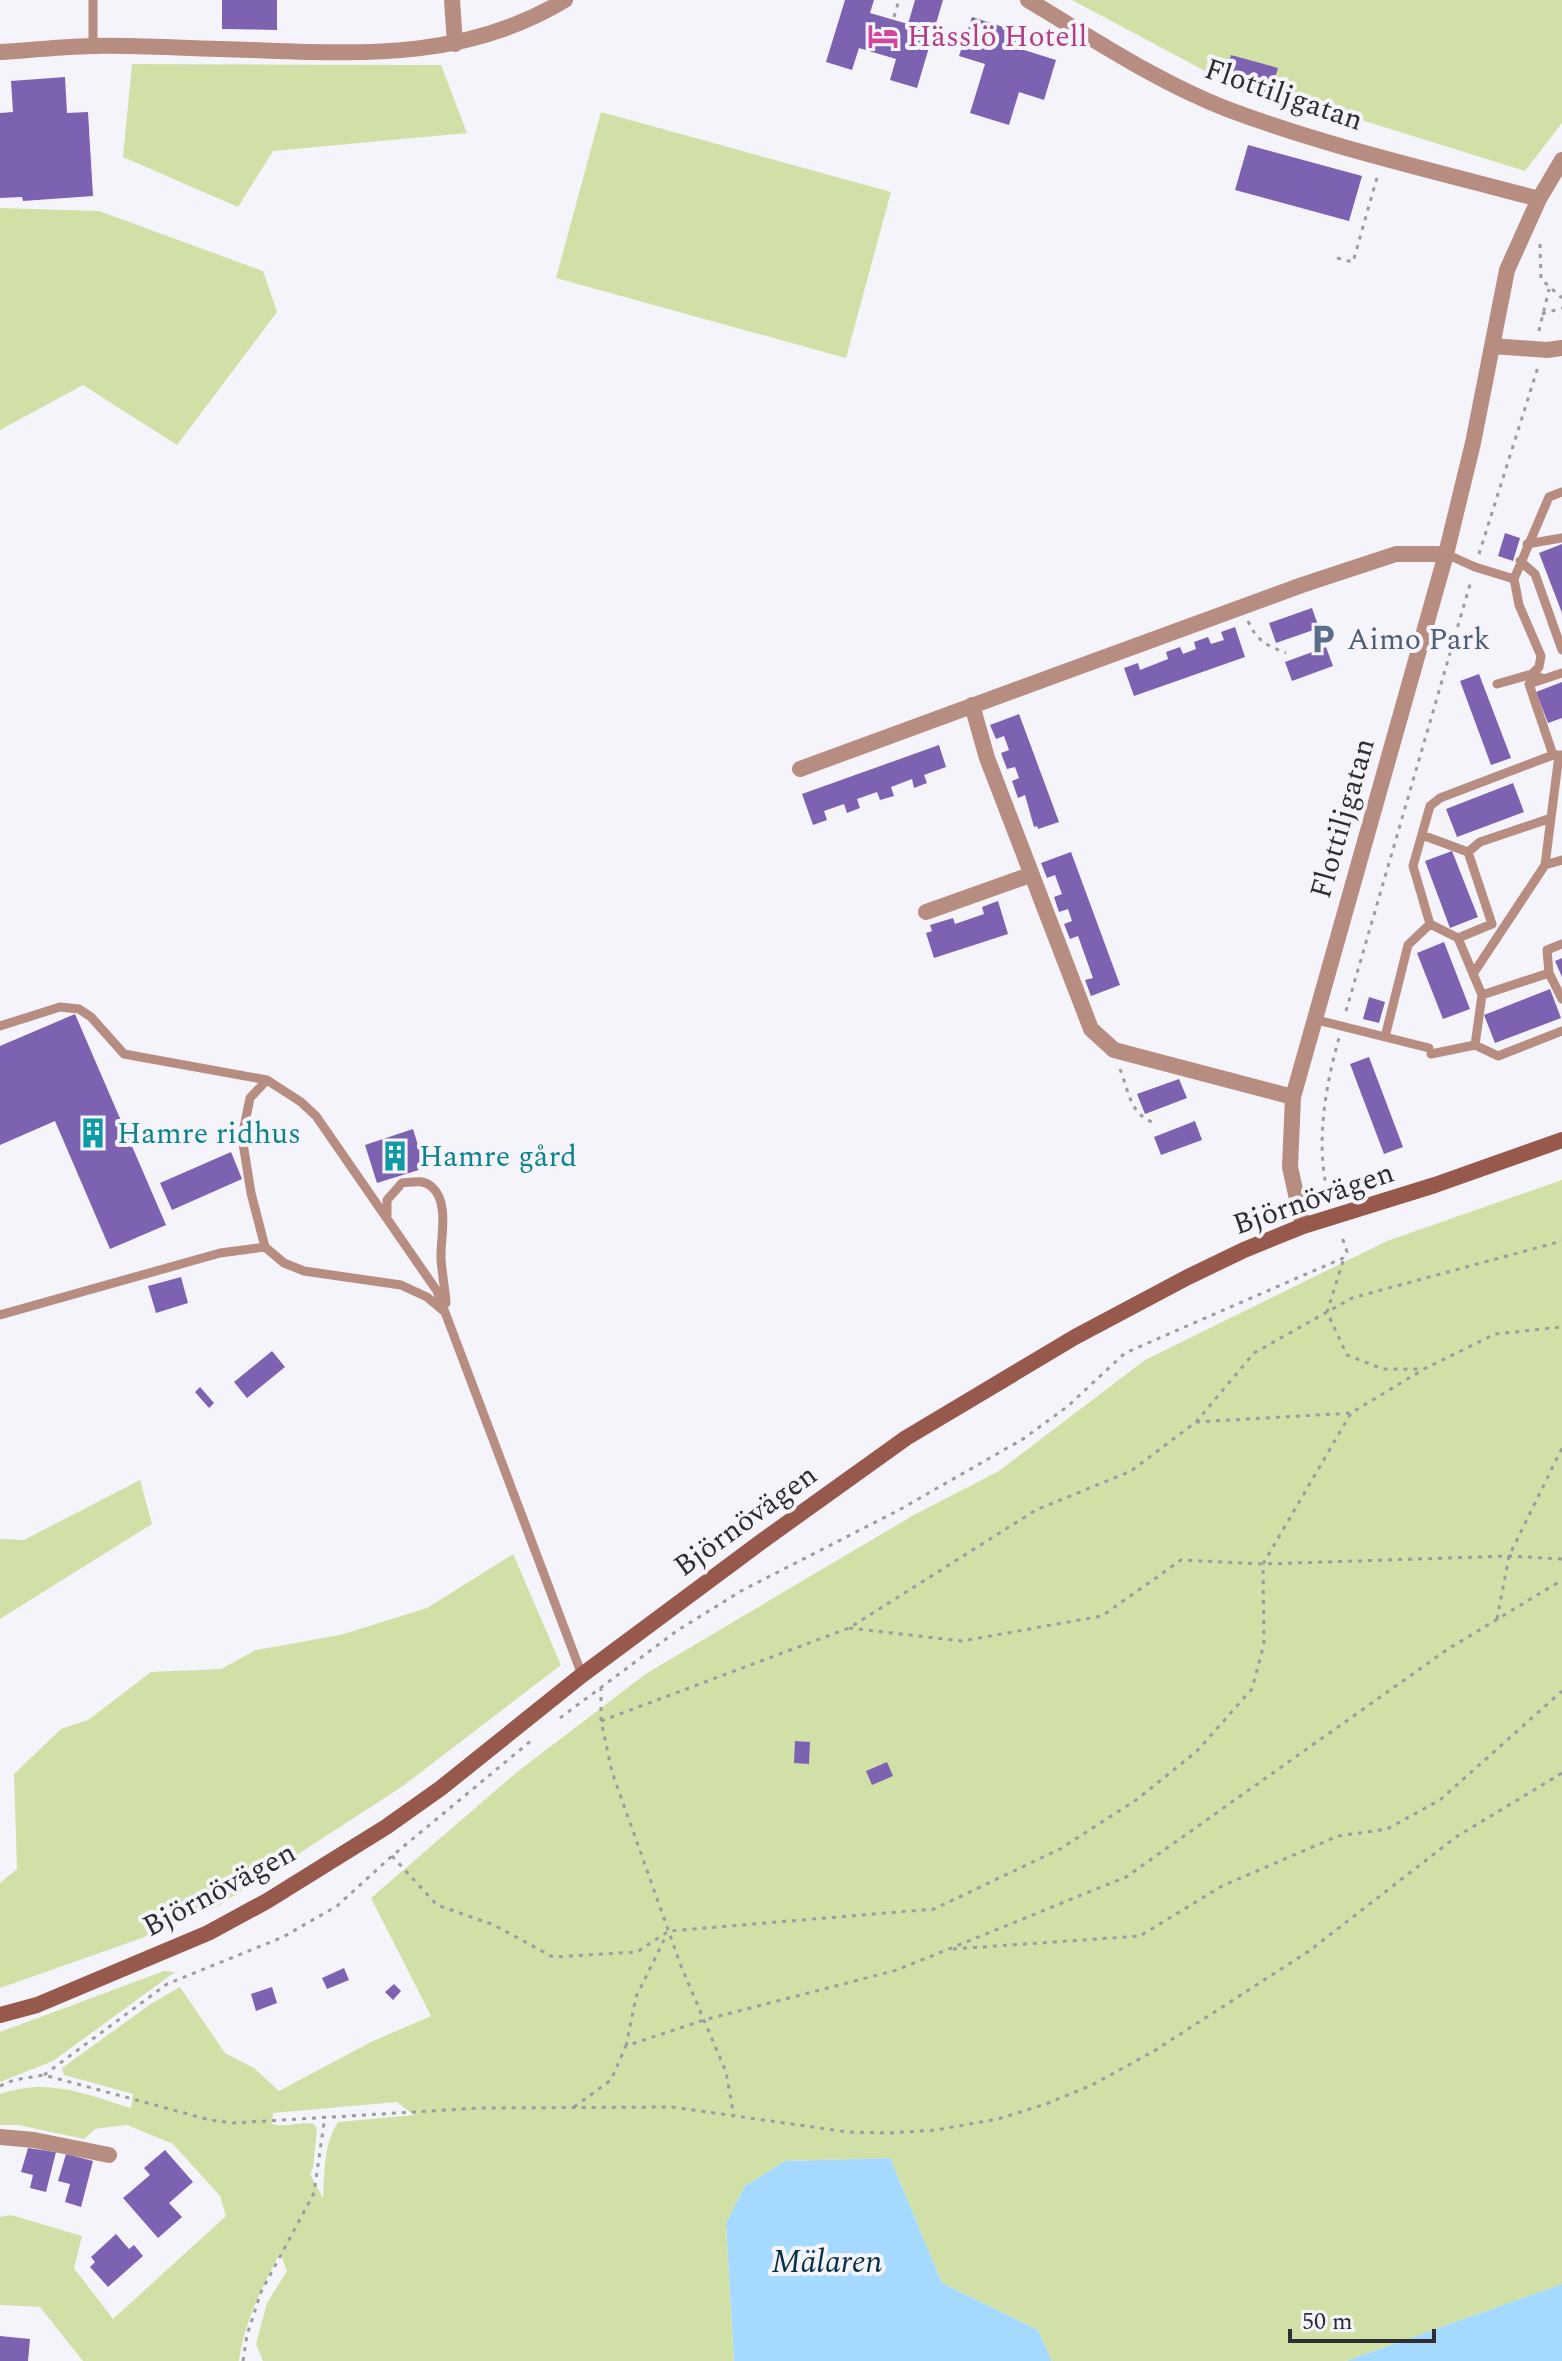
<svg xmlns="http://www.w3.org/2000/svg" width="1562" height="2361" font-family="Spectral,serif">
  <rect width="100%" height="100%" fill="#f6f4fb"/>
  <path fill="#d1e0a6" fill-rule="evenodd" d="M1072,0H1562V123L1525,171L1207,72Z
    M132,64L441,65L467,133L273,151L238,207L123,157Z
    M601,112L891,192L846,358L556,278Z
    M0,208L99,211L263,271L277,312L177,445L83,385L0,430Z
    M1562,1180V2284L1346,2361H1052L1038,2330L942,2283L890,2158L785,2161L745,2186L726,2223L734,2361H263L256,2344L267,2303L287,2271L280,2253C262,2288 244,2322 239,2361H83L40,2307L0,2305V2217L11,2215L82,2236L74,2268L113,2319L226,2216L220,2196L173,2144L127,2125L95,2129L84,2139L18,2125H0V2094C48,2077 85,2094 131,2108L133,2094L64,2075L62,2068L152,2003L180,1987L225,2053L254,2068L279,2091L371,2042L431,2016L371,1898L517,1772L647,1673L912,1516L999,1471L1145,1360L1387,1241ZM397,2102L414,2115L338,2122C323,2145 325,2171 323,2198L310,2174L313,2168L317,2129L314,2124C300,2121 286,2128 272,2124L273,2113Z
    M140,1480L152,1524L0,1619V1539L24,1540Z
    M513,1554L561,1665L403,1786L218,1906L142,1938L0,1988V1883L17,1869L14,1774L61,1729L88,1720L151,1672L221,1669L256,1650L340,1635L427,1608Z
    M164,1971L175,1972L53,2061L0,2082V2032Z"/>
  <path fill="#a5d9fd" d="M890,2158L942,2283L1038,2330L1052,2361H734L726,2223L745,2186L785,2161Z
    M1562,2284V2361H1346Z"/>
  <path fill="#7d62b2" d="M222,0H277V30L222,29Z
    M845,0H874L870,13L908,24L915,0H943L917,88L890,80L896,59L859,48L852,70L826,62Z
    M972,17L1019,32L1014,47L1056,60L1044,100L1019,92L1009,125L970,113L985,64L959,56Z
    M1231,55L1278,68L1269,99L1223,86Z
    M65,77L67,113L88,112L93,196L23,201L22,197L0,198V113L13,112L11,81Z
    M1248,145L1362,176L1349,221L1235,190Z
    M1505,533L1520,538L1513,561L1498,556Z
    M1562,544V613L1539,553Z
    M1312,608L1319,628L1276,643L1269,623Z
    M1235,627L1245,657L1134,696L1124,668L1138,663L1140,670L1168,659L1166,652L1180,647L1183,654L1196,649L1194,642L1208,637L1211,644L1224,640L1221,632Z
    M1326,647L1333,666L1292,681L1285,662Z
    M1479,674L1511,758L1491,765L1460,681Z
    M1562,682V718L1548,723L1536,692Z
    M1019,714L1059,822L1038,829L1037,826L1034,827L1025,795L1018,798L1012,781L1019,778L1015,767L1007,769L1001,753L1009,750L1004,736L996,739L990,725Z
    M939,745L946,767L924,775L927,783L914,788L912,779L891,787L894,796L880,800L877,792L857,799L860,808L847,813L844,804L824,811L827,820L813,825L802,794Z
    M1513,783L1524,812L1457,837L1446,809Z
    M1452,851L1478,917L1450,928L1425,861Z
    M1071,852L1120,985L1091,996L1085,980L1093,978L1078,936L1070,939L1064,924L1072,921L1068,909L1059,912L1054,897L1062,894L1055,875L1047,878L1041,863Z
    M998,901L1008,934L934,958L926,933L932,931L930,925L953,918L955,924L984,914L982,907Z
    M1444,942L1470,1009L1443,1019L1417,953Z
    M1562,958V977L1555,961Z
    M1550,989L1561,1018L1495,1043L1484,1015Z
    M1369,997L1385,1002L1379,1023L1363,1019Z
    M75,1014L166,1225L110,1249L55,1121L0,1145V1046Z
    M1369,1057L1403,1147L1384,1154L1350,1064Z
    M1179,1079L1187,1098L1145,1114L1137,1094Z
    M1195,1121L1202,1140L1161,1155L1154,1137Z
    M413,1129L425,1168L377,1183L365,1145Z
    M231,1152L242,1179L172,1210L160,1183Z
    M181,1277L188,1303L156,1313L148,1286Z
    M272,1351L285,1367L247,1398L234,1382Z
    M200,1387L214,1403L209,1408L195,1392Z
    M795,1741L810,1742L809,1764L794,1763Z
    M887,1762L893,1776L872,1785L866,1771Z
    M344,1968L349,1980L327,1989L322,1978Z
    M394,1984L401,1991L393,2000L385,1992Z
    M272,1987L277,2003L256,2011L251,1994Z
    M28,2148L56,2152L46,2192L30,2188L33,2175L21,2172Z
    M165,2150L193,2182L169,2203L182,2217L158,2238L123,2198L150,2175L144,2168Z
    M66,2154L93,2161L81,2207L65,2202L70,2184L58,2181Z
    M116,2234L129,2249L134,2245L143,2256L108,2287L90,2267L95,2262L91,2257Z
    M0,2336L30,2339L28,2361H0Z"/>
  <g fill="none" stroke-linecap="round" stroke-linejoin="round">
    <path stroke="#9d9ca1" stroke-width="3" stroke-dasharray="4 6" stroke-linecap="butt" d="M894,17L899,0
      M1540,244L1541,279L1562,298
      M1337,258L1353,262L1378,174
      M1542,314L1562,308
      M1539,331L1549,289
      M1479,554L1538,367
      M1248,621C1257,641 1266,645 1286,653
      M1346,1011L1471,581
      M1120,1069C1129,1092 1130,1115 1155,1123
      M1330,1200C1314,1150 1325,1087 1339,1038
      M1343,1261L1327,1312L1347,1355L1383,1369H1420
      M1196,1422L1351,1413L1424,1369L1495,1334L1562,1327
      M1497,1619L1509,1556L1562,1448
      M849,1628L962,1641L1102,1616L1181,1560L1263,1564L1509,1556L1562,1559
      M601,1687V1721L612,1772L681,1966L726,2072L734,2116
      M560,1718L678,1630L741,1591L899,1510L1023,1439L1068,1406L1125,1353L1343,1258L1347,1252L1341,1234
      M601,1721L849,1628L1036,1510L1131,1471L1196,1422L1254,1353L1352,1298L1562,1241
      M392,1856L437,1905L494,1925L553,1957L637,1952L669,1931L934,1909L1060,1849L1136,1800L1196,1752L1252,1689L1264,1644L1263,1564L1351,1413
      M953,1949L1140,1936L1222,1886L1338,1836L1387,1829L1440,1800L1562,1691
      M626,2046L636,1997L667,1934
      M44,2075L167,1984L283,1937L337,1906L392,1856L532,1740
      M0,2086L14,2080L44,2075L210,2120L233,2123L480,2108L672,2107L848,2132L889,2133L936,2130L998,2119L1046,2104L1092,2085L1154,2051L1309,1951L1456,1837L1562,1773
      M574,2107L611,2080L626,2046L704,2020L897,1970L1126,1877L1448,1649L1562,1580
      M243,2361L247,2335L261,2292L314,2193L325,2116"/>
    <path stroke="#b78c81" stroke-width="9" d="M93,46V0
      M1527,544L1562,538
      M1446,554L1475,567L1514,579L1519,605L1541,656L1539,667L1532,674L1497,684
      M1520,561L1535,574L1562,650
      M1514,579L1549,497L1562,492
      M1539,677L1544,679L1562,673
      M1544,679L1529,684L1553,755
      M1422,835L1468,852L1492,924L1458,938
      M1468,852L1480,842L1551,818
      M1545,865L1562,860
      M1430,924L1458,938L1482,995L1475,1045
      M1549,973L1547,950L1562,944
      M1473,974L1545,865L1559,755
      M1482,995L1549,973L1562,999
      M1313,1019L1429,1048
      M0,1026L60,1007L79,1009L91,1017L124,1054L267,1080L301,1102L316,1116L437,1291L582,1675
      M1385,1037L1408,945L1430,924L1413,866L1430,806L1440,798L1553,755H1562
      M1431,1054L1475,1045L1498,1056L1562,1031
      M267,1080L250,1098L242,1137L251,1193L265,1247L284,1263L304,1271L401,1285L427,1297L445,1312
      M387,1216V1200L402,1183C413,1182 423,1179 432,1187C450,1203 440,1239 441,1259C442,1274 445,1288 446,1303
      M0,1315L220,1253L265,1247"/>
    <path stroke="#b78c81" stroke-width="16" d="M452,0L455,44
      M1028,0C1092,38 1157,82 1227,109C1328,147 1435,171 1539,199
      M0,52C30,50 61,47 92,46C134,45 177,48 220,49C341,52 456,66 565,0
      M1492,346L1547,350L1562,348
      M972,705L987,758L1091,1029L1114,1050L1293,1097
      M800,769L1302,585L1396,554H1446
      M926,912L1030,875
      M1303,1226L1290,1167L1293,1097L1446,554L1473,443L1507,270L1539,199L1562,160
      M0,2137L34,2140L109,2155"/>
    <path stroke="#96594b" stroke-width="16" d="M0,2015L37,2005L208,1933L267,1901L386,1827L441,1788L582,1675L765,1539L906,1438L1075,1337L1188,1277L1244,1250L1303,1226L1435,1185L1562,1140"/>
  </g>
  <defs>
    <g id="hotel-bare" transform="scale(2.4)"><path d="M-6-4.5h1.5V1H6V5H4.5V3h-9V5H-6ZM-4 0a1.8 1.8 0 1 1 3.6 0ZM.5 0V-2.5h3Q6-2.5 6 0Z" fill="#d1479c" stroke="#f6f4fb" stroke-width="2.5" paint-order="stroke"/></g>
    <g id="parking-bare" transform="scale(2.4)"><path d="M-3.5-5.5H1a3.5 3.5 0 0 1 0 7H-1V5.5H-3.5ZM-1-3.4V-.6H.8a1.4 1.4 0 0 0 0-2.8Z" fill="#5c6f8a" stroke="#f6f4fb" stroke-width="2.5" paint-order="stroke"/></g>
    <g id="building-bare" transform="scale(2.4)"><path d="M-4-6H4V6H1V3H-1V6H-4ZM-2.5-4.3h1.7v1.8h-1.7ZM.8-4.3h1.7v1.8H.8ZM-2.5-1h1.7V.8h-1.7ZM.8-1h1.7V.8H.8Z" fill="#0f9aa8" stroke="#f6f4fb" stroke-width="2.5" paint-order="stroke"/></g>
  </defs>
  <g fill-rule="evenodd">
    <use href="#hotel-bare" x="883" y="36"/>
    <use href="#parking-bare" x="1323" y="639"/>
    <use href="#building-bare" x="93" y="1133"/>
    <use href="#building-bare" x="395" y="1156"/>
  </g>
  <g text-anchor="middle" stroke-width="8" stroke-linejoin="round" paint-order="stroke">
    <g font-size="30" fill="#b23c85" stroke="#f6f4fb" text-anchor="start">
      <text x="907" y="46">Hässlö Hotell</text>
    </g>
    <g font-size="30" fill="#2f2e31" stroke="#f6f4fb">
      <text transform="translate(1284 94) rotate(19)" y="10">Flottiljgatan</text>
      <text transform="translate(1342 818) rotate(-74)" y="10">Flottiljgatan</text>
      <text transform="translate(1313 1198) rotate(-19)" y="10">Björnövägen</text>
      <text transform="translate(745 1520) rotate(-36)" y="10">Björnövägen</text>
      <text transform="translate(219 1889) rotate(-28)" y="10">Björnövägen</text>
    </g>
    <g font-size="30" fill="#4e5e75" stroke="#f6f4fb" text-anchor="start">
      <text x="1347" y="649">Aimo Park</text>
    </g>
    <g font-size="30" fill="#0d838f" stroke="#f6f4fb" text-anchor="start">
      <text x="117" y="1143">Hamre ridhus</text>
      <text x="419" y="1166">Hamre gård</text>
    </g>
    <g font-size="32" font-style="italic" fill="#063048" stroke="#f6f4fb">
      <text x="827" y="2272">Mälaren</text>
    </g>
  </g>
  <path d="M1290 2329v12h144v-12" fill="none" stroke="#2f2e31" stroke-width="4"/>
  <text x="1302" y="2329" font-size="24" fill="#2f2e31" stroke="#f6f4fb" stroke-width="6" paint-order="stroke">50 m</text>
</svg>
